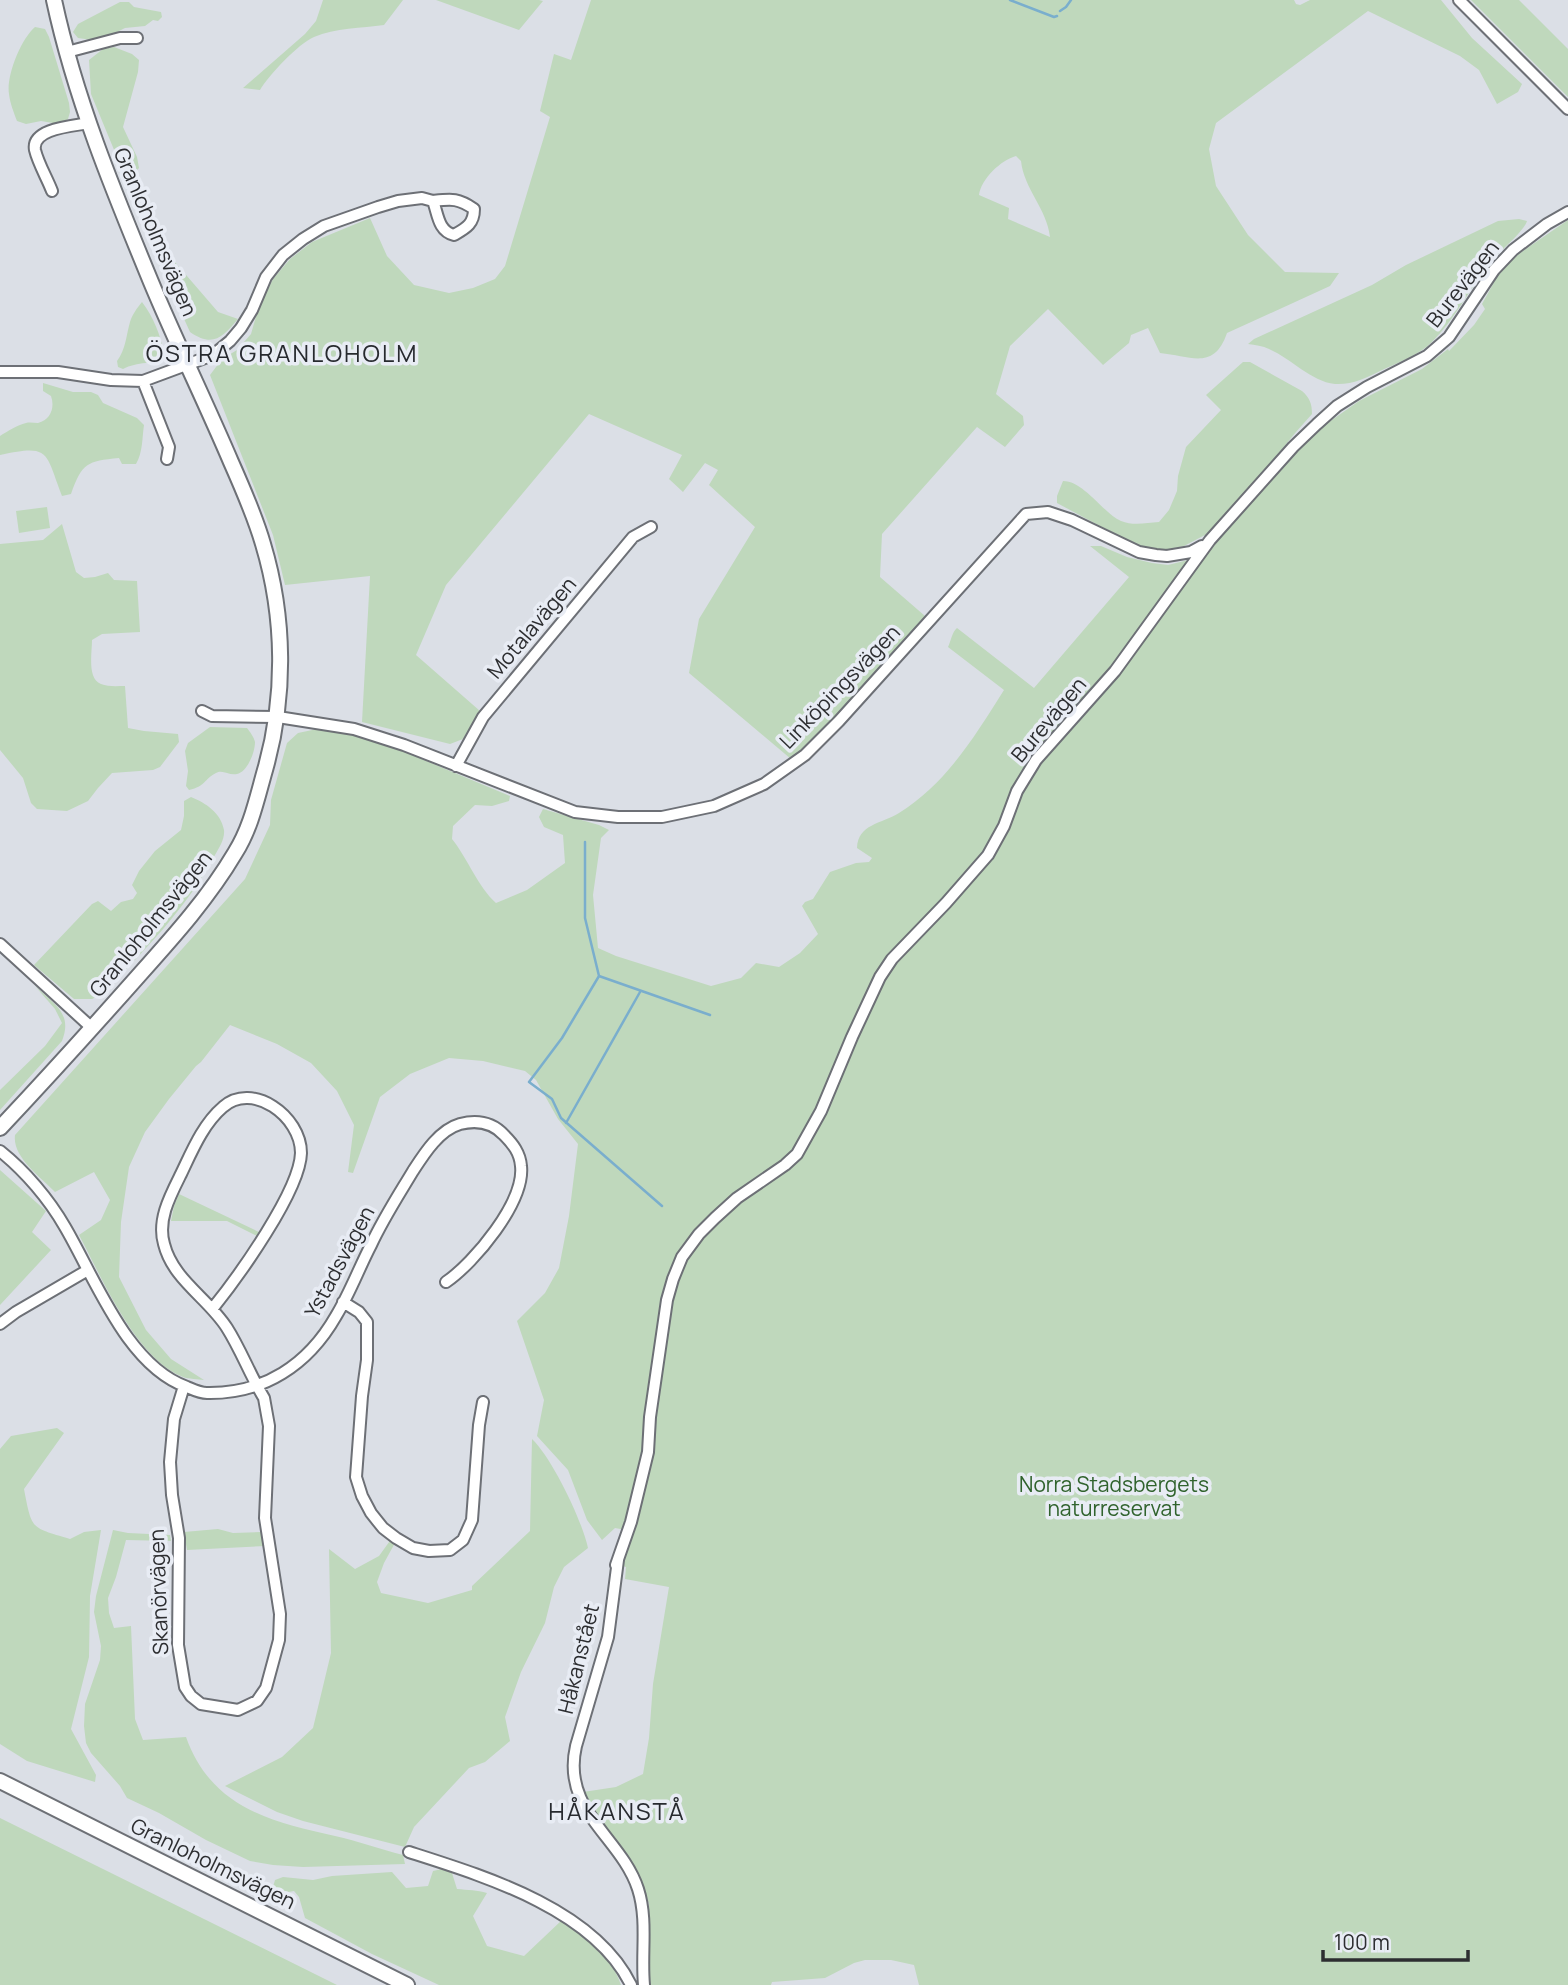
<svg xmlns="http://www.w3.org/2000/svg" width="1568" height="1985" font-family="Manrope,sans-serif">
  <rect width="100%" height="100%" fill="#dbdfe6"/>
  <path fill="#bfd8bc" fill-rule="evenodd" d="M323,0H403L384,25C362,28 335,28 314,37C299,43 268,76 260,90L243,88L305,34L316,21Z
    M436,0H539L543,1L519,30Z
    M591,0H1294L1296,4L1300,5L1310,0H1441L1472,38L1522,84L1518,92L1497,104L1479,70L1460,56L1368,11L1216,123L1209,149L1216,186L1248,235L1285,272L1339,273L1330,286L1227,333C1214,371 1191,356 1160,353L1148,328L1131,335L1129,343L1103,365L1048,309L1010,346L996,394L1023,416L1024,425L1005,447L977,427L882,534L880,577L925,616C882,664 842,718 791,759L689,673L699,619L755,527L709,485L718,470L705,463L683,492L669,479L682,455L589,414L446,585L416,655L480,711L463,739L450,744L362,722L370,576L285,585L273,535L210,375L222,359L237,350L251,334L259,306L273,279L290,259L312,242L370,218L387,256L414,285L449,293L473,288L495,279L505,266L550,117L540,111L554,54L571,60ZM1016,156L1021,161C1024,189 1047,209 1050,237L1008,219L1009,208L979,195C981,179 1001,160 1016,156Z
    M1471,0H1519L1568,49V97Z
    M120,2H129L134,7L161,12L162,17L158,21L153,20L145,26L125,28L109,36L92,40L78,38L73,32L78,24Z
    M35,27L45,29L49,37L69,103L70,112L68,119L59,124L41,121L26,124L17,121C14,113 10,103 9,94C6,76 21,39 35,27Z
    M114,47L132,54L139,60L138,72L123,127L137,157L139,168L133,174L128,173L117,157L91,94L89,60L103,49Z
    M1519,219L1527,221C1524,232 1497,253 1489,264C1469,290 1455,319 1432,342C1419,355 1397,363 1380,371C1366,378 1352,385 1335,384C1310,381 1291,358 1269,349C1263,346 1255,345 1248,344L1254,339L1372,285L1406,265L1498,221Z
    M1568,220V1985H919L914,1965L891,1960H865L854,1963L825,1978L772,1982L771,1985H650L649,1904L642,1883L632,1866L596,1821L583,1792L616,1787L643,1774L649,1738L653,1684L669,1587L625,1579L626,1567L622,1566L631,1531L615,1528L602,1540L587,1520L568,1470L537,1436L544,1400L517,1321L545,1293L559,1268L569,1216L578,1144L558,1119L536,1080L525,1071L483,1061L449,1058L410,1074L380,1097L353,1173L348,1172L354,1125L337,1091L311,1063L277,1044L230,1025L201,1062L196,1066L169,1099L145,1132L129,1167L121,1222L119,1277L146,1330L171,1359L204,1380C198,1379 189,1379 183,1377C136,1359 102,1278 79,1235L101,1220L110,1200L94,1172L55,1192C41,1177 12,1157 15,1135L245,879L270,825L271,800L287,743L298,733L317,729L352,735L400,750L510,796L509,801L492,806L475,805L453,826L452,839C468,859 478,887 496,903L527,890L565,863L563,835L544,827L539,817L543,809L599,825L609,830L601,838L593,895L598,948L616,956L711,986L741,978L756,963L779,967L800,953L818,934L802,906L805,902L813,899L830,872L856,863L869,862L872,858L857,848C858,824 881,824 899,813C946,784 975,736 1004,690L948,647C951,641 952,632 957,628L1034,688L1129,577L1090,546H1101L1127,557L1152,563L1168,565L1188,560L1214,545L1301,446L1329,422L1359,401L1422,369L1448,349L1449,351L1474,325L1485,309L1482,304L1498,275L1517,255Z
    M155,229L168,254L218,312L238,319C223,337 213,348 190,332L151,246Z
    M142,302C154,318 160,334 164,353C155,366 137,361 123,369L118,367L117,361C126,349 126,336 130,322C132,315 137,308 142,302Z
    M1243,362H1250L1302,391C1310,398 1312,404 1312,414L1296,432L1238,503L1205,535L1184,546L1166,550L1145,548L1098,525L1057,503V496L1063,481C1084,481 1103,513 1121,521C1133,526 1146,523 1159,522L1169,510L1177,491L1178,476L1186,447L1221,410L1206,395Z
    M43,383L73,392H91L98,395L103,403L137,418L144,425C142,438 143,452 136,464H122L119,458C87,461 82,463 71,494L62,496C45,452 51,444 0,455V436C8,431 17,425 26,423C30,422 34,423 38,423C51,420 55,407 51,396L43,391Z
    M47,507L50,528L19,533L16,511Z
    M62,524L76,572L84,578L95,577L108,573L114,580L137,581L140,632L102,634L92,640C92,653 87,679 101,684C108,687 118,686 125,686L128,728L144,731L178,734L179,742L160,767L153,770L112,773L98,788L88,801L67,811L37,809L31,803L23,778L0,750V544L43,540Z
    M210,727L247,728C250,732 254,737 255,742C255,753 247,772 237,774C229,776 223,769 216,773C203,780 206,786 189,790L186,786L188,771L185,751L188,743Z
    M191,797C206,803 221,813 224,830C225,839 219,848 215,855C186,909 144,951 102,994L92,999H74L34,965L92,904L98,901L111,911L121,902L133,899L137,893L132,885L139,871L155,851L181,830L184,816V801Z
    M35,986C54,1004 73,1013 62,1041L0,1110V1090L45,1046L62,1023L55,1009Z
    M0,1170L46,1211L32,1232L51,1250L0,1305Z
    M179,1194L259,1232L257,1236L227,1221H171L174,1206Z
    M57,1428L64,1433L24,1489C32,1531 31,1527 70,1539L84,1532L101,1530L90,1596L89,1657L71,1729L96,1775L95,1782L27,1761L0,1744V1449L11,1436Z
    M532,1439C552,1458 582,1520 588,1548L564,1567L554,1587L545,1623L521,1672L505,1717L510,1741L485,1762L469,1768L414,1827L405,1847L303,1821L277,1812L225,1786L282,1757L313,1728L331,1653L329,1549L355,1569L379,1556L392,1538L396,1541L384,1563L377,1582L381,1593L428,1603L472,1590V1586L530,1531Z
    M218,1529L233,1533L261,1532L265,1546L187,1550L184,1532Z
    M113,1530L128,1533L170,1535L171,1541L126,1540L116,1577L108,1598L109,1613L114,1628L131,1626L135,1719L143,1740L186,1737C211,1807 270,1822 335,1836C358,1841 380,1849 403,1855L405,1864L303,1867L273,1865L250,1861L206,1840L159,1813L127,1798L120,1786L91,1753L86,1743L84,1726L85,1704L100,1660L101,1646L94,1612L96,1596Z
    M0,1818L337,1985H0Z
    M442,1869L452,1873L457,1889C468,1890 477,1890 487,1893L473,1916L487,1946L524,1956L562,1920C588,1937 611,1955 621,1985H439L372,1954L305,1918L299,1897L294,1891L283,1893L273,1887L275,1880L283,1877L313,1880L332,1876L392,1872L406,1888L428,1886L433,1871Z"/>
  <g fill="none" stroke-linecap="round" stroke-linejoin="round">
    <path stroke="#7aaecd" stroke-width="2.5" d="M1010,0L1054,17L1057,16
      M1060,11L1066,7L1071,0
      M585,842V918L599,976L710,1015
      M599,976L562,1038L529,1082L552,1099L561,1118L662,1206
      M566,1123L640,992"/>
    <g stroke="#6d7076" stroke-width="14">
      <path id="minor" d="M1459,0L1568,109
        M67,52L120,38H137
        M52,191C47,178 38,163 35,150C31,128 74,126 89,123
        M0,372H58L111,380L143,381L213,355L230,341L241,328L252,310L266,277L283,255L303,239L324,226L378,207L398,201L422,198L433,201C438,214 438,231 454,235C466,228 474,224 474,209C458,198 452,199 433,201
        M143,381L169,447L167,459
        M202,711L212,716L278,717L354,729L404,745L575,812L618,817H662L714,806L764,784L805,755L839,721L1026,514L1048,512L1072,520L1139,552L1156,555L1167,556L1191,552L1202,546
        M456,766L483,717L633,537L651,527
        M0,944L92,1028
        M0,1151C25,1171 49,1199 65,1227C95,1278 127,1366 187,1387C194,1390 200,1393 207,1393C264,1394 308,1365 336,1316C350,1293 359,1268 371,1245C383,1219 398,1196 413,1171C424,1154 439,1130 460,1124C476,1120 492,1122 504,1135C513,1144 520,1153 521,1166C525,1202 474,1263 446,1282
        M343,1302L359,1312L367,1322V1360L362,1396L356,1477L362,1496L371,1513L383,1528L396,1538L413,1548L429,1551L450,1550L463,1540L472,1520L479,1425L483,1402
        M0,1324L16,1312L88,1270
        M184,1386L174,1419L170,1462L172,1495L179,1538L178,1645L185,1687L191,1696L201,1704L238,1710L257,1701L266,1688L279,1640L280,1614L265,1518L269,1426L264,1398C250,1375 241,1350 227,1328C208,1298 173,1280 164,1244C157,1220 170,1196 181,1174C192,1151 203,1124 223,1107C252,1081 301,1116 301,1153C300,1191 238,1277 213,1308
        M618,1560L608,1637L576,1746C561,1811 621,1837 638,1889C648,1920 641,1953 644,1985
        M616,1565L631,1522L648,1452L650,1417L667,1300L673,1279L682,1257L699,1234L715,1218L737,1198L785,1165L797,1154L821,1111L852,1037L880,977L892,959L946,903L988,855L1004,826L1017,791L1036,760L1115,671L1210,540L1293,447L1317,424L1337,406L1367,387L1427,356L1449,337L1494,270L1513,250L1547,224L1568,212
        M409,1852C484,1876 594,1909 631,1985"/>
    </g>
    <g stroke="#6d7076" stroke-width="18">
      <path id="tertiary" d="M0,1128C48,1077 95,1025 141,973C175,935 209,897 235,853C251,828 257,798 265,770C286,697 285,617 263,544C255,516 243,489 231,462C205,401 176,342 151,282C113,190 75,98 54,0
        M0,1781L407,1985"/>
    </g>
    <use href="#minor" stroke="#fff" stroke-width="10"/>
    <use href="#tertiary" stroke="#fff" stroke-width="14"/>
  </g>
  <g text-anchor="middle" stroke-width="7" stroke-linejoin="round" paint-order="stroke">
    <g font-size="21" fill="#2d2e31" stroke="#e8ecf4">
      <text transform="translate(155 232) rotate(67)" y="7">Granloholmsvägen</text>
      <text transform="translate(1463 284) rotate(-52)" y="7">Burevägen</text>
      <text transform="translate(532 628) rotate(-50)" y="7">Motalavägen</text>
      <text transform="translate(840 687) rotate(-46)" y="7">Linköpingsvägen</text>
      <text transform="translate(1049 720) rotate(-50)" y="7">Burevägen</text>
      <text transform="translate(151 924) rotate(-51)" y="7">Granloholmsvägen</text>
      <text transform="translate(340 1262) rotate(-62)" y="7">Ystadsvägen</text>
      <text transform="translate(159 1592) rotate(-92)" y="7">Skanörvägen</text>
      <text transform="translate(579 1659) rotate(-76)" y="7">Håkanstået</text>
      <text transform="translate(213 1864) rotate(26)" y="7">Granloholmsvägen</text>
    </g>
    <g font-size="21" fill="#30632d" stroke="#e8ecf4">
      <text x="1114" y="1492">Norra Stadsbergets<tspan x="1114" dy="24">naturreservat</tspan></text>
    </g>
    <g font-size="24" letter-spacing="2" fill="#272a2f" stroke="#e8ecf4">
      <text x="282" y="362">ÖSTRA GRANLOHOLM</text>
      <text x="617" y="1820">HÅKANSTÅ</text>
    </g>
  </g>
  <path d="M1323 1950v10h145v-10" fill="none" stroke="#2d2e31" stroke-width="3.5"/>
  <text x="1334" y="1950" font-size="21" fill="#2d2e31" stroke="#e8ecf4" stroke-width="5" paint-order="stroke">100 m</text>
</svg>
